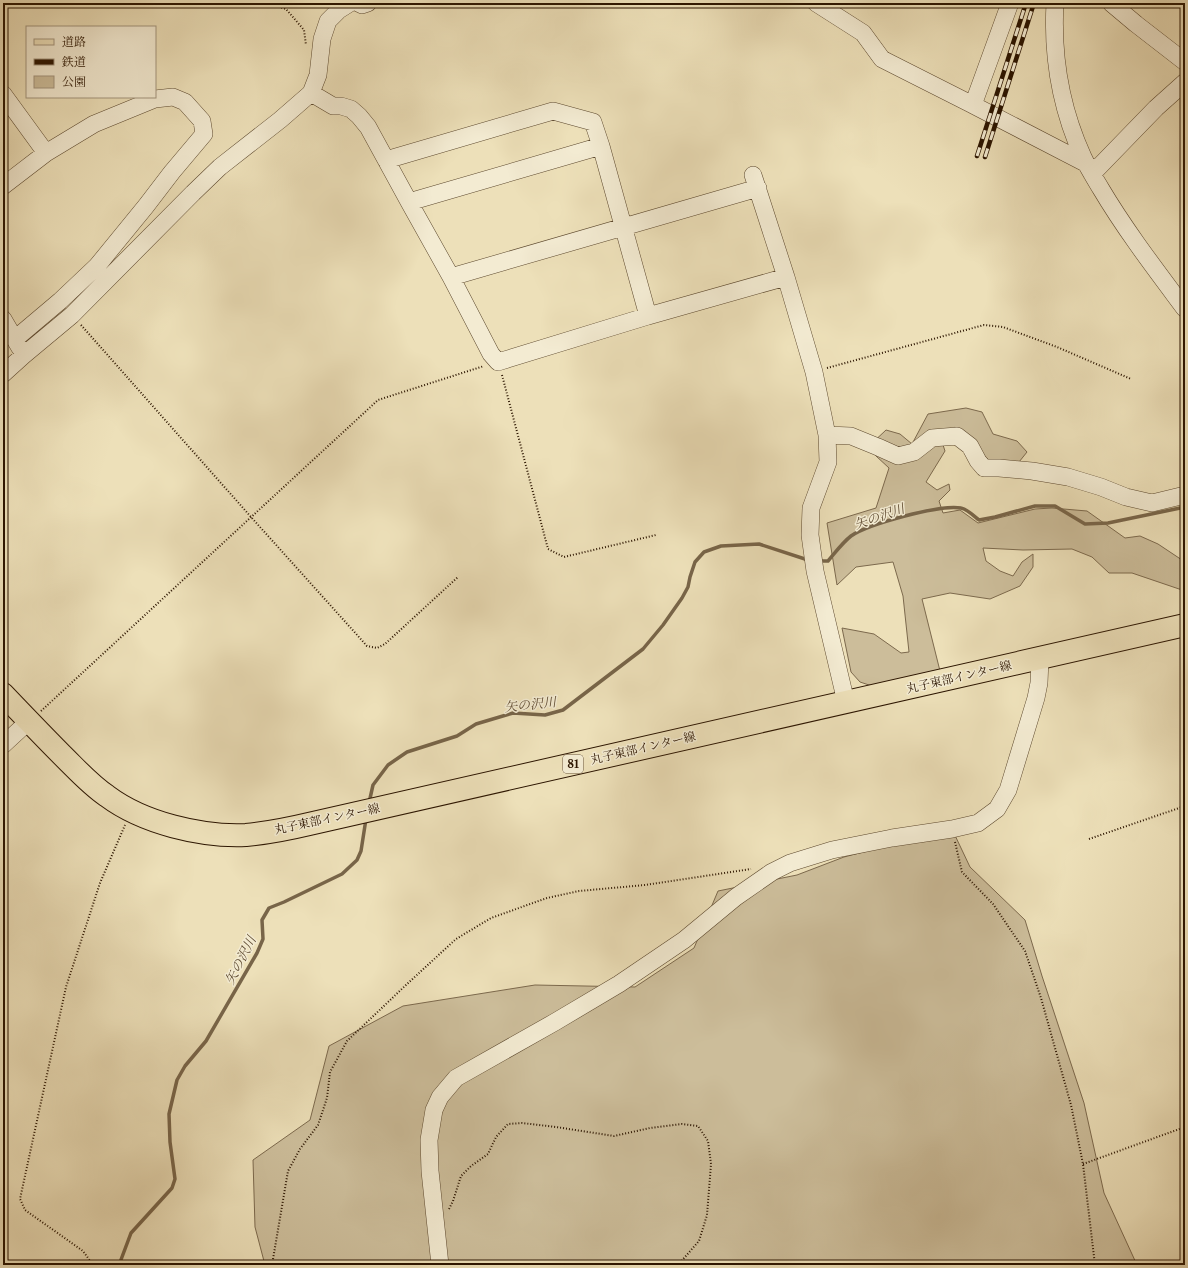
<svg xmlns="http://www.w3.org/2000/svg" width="1188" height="1268" font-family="'Libre Caslon Text','Noto Serif JP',serif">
  <rect width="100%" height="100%" fill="#ede0b9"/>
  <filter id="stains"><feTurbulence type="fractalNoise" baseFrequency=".005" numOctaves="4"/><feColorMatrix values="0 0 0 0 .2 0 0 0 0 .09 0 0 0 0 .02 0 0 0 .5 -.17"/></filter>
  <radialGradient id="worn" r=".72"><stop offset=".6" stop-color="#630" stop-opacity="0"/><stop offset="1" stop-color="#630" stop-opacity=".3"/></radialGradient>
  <path fill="#ccbd9a" stroke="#7c694d" d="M966,408L982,412L993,434L1017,441L1027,452L1019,462L992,463L955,427L941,439L945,451L926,482L937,490L949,484L950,490L939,501L943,513L960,510L978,523L1035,509L1052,508L1087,511L1125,538L1140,536L1158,544L1185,562V591L1132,573H1109L1092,557L1072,549L1023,550L983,548L986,561L1000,571L1013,576L1022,562L1033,554V567L1020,586L990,599L950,593L922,599L940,671L872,686L860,682L851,672L842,628L874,634L901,653L909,652L903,596L893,562L856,567L837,585L827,523L876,508L889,468L876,456L869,446L886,430L900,434L912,444L928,414Z
    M952,829L970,867L1025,920L1042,976L1084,1103L1104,1193L1137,1265H265L255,1227L253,1160L310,1120L329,1046L403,1006L535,985L635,987L694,948L718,891L797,875L844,857Z"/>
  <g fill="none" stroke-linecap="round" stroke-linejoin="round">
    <path stroke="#786549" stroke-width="3.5" d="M818,561H828C835,553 842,543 851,536C868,524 941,504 961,508C967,509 974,516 979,520L995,517L1035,506H1055L1085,524L1108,523L1185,507
      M369,803L373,785L388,765L407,752L457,736L476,724L513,713L545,715L563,710L643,649L663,625L682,598L688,587L690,577L695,562L704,552L721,546L759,544L808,560
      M119,1265L131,1233L172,1188L175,1179L170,1142L169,1114L177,1080L185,1066L206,1041L257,953L263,939L262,920L269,908L284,902L342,874L357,860L361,851L366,819"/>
    <g stroke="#5c482e" stroke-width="18">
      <path id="minor" d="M358,3L362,5L368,3
        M816,3L863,33L882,59L973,105L1010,3
        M1055,3C1052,56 1061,109 1083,157C1088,168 1095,179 1101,189C1126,231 1156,270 1185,309
        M1111,3L1136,24L1185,62
        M311,93L333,106H341L351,109L359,116L368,127L409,202L451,277L491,354L498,362L648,316L786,277
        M3,94L46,153
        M973,105L1087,164
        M601,146L648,316
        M386,160L553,111L593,122L601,146L409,202
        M1092,174L1156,108L1185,82
        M753,175L786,277L814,372L827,435L851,436L878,447L898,456L914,452L932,438L957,436L970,446L978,461L984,468H999L1032,471L1068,477L1101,487L1126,497L1152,503L1185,495
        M3,186L46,153L94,124L155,99L173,97L185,102L202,121L204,134L172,172L146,206L97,266L60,301L15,339
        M451,277L758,188
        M3,319L20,348
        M3,374L24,355L72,315L193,193L220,167L280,120L311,93L318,75L322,39L328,21L339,10L350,3
        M827,435L828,462L811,508L810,535L815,571L846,702
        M3,745L29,721
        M440,1265L430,1171L429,1140L434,1110L440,1097L456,1078L555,1022L619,984L684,940L736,897L772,872L790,863L832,850L892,838L952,829L978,823L997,809L1008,790L1036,698L1039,683L1040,659"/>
    </g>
    <g stroke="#2c1500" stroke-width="24">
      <path id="major" d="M3,694C24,716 45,738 66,759C79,772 92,786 107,796C143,823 201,837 246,835C267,833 288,829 309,824L1185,625"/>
    </g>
    <path stroke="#2c1500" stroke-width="2" stroke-dasharray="1 2" stroke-linecap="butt" d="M267,3L286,9L304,30L306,45
      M3,8L11,3
      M81,325L251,517L367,646L377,648L385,644L458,577
      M827,368L984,325L1003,327L1057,347L1131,379
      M502,375L548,549L564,557L656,535
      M41,711L378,400L484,366
      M1089,839L1185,806
      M955,842L962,872L993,904L1025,951L1041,998L1071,1105L1083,1164L1095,1265
      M1083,1164L1185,1127
      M449,1209L453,1201L461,1176L471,1166L488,1154L496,1137L508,1124L522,1123L556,1127L614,1136L650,1128L682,1124L698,1126L708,1141L711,1164L707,1215L699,1241L678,1265
      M93,1265L83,1251L25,1210L20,1199L66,987L100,883L125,825
      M272,1265L288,1171L300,1149L318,1125L327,1098L330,1072L347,1041L406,985L456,939L491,918L547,898L579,891L645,885L751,869"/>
    <use href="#minor" stroke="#f3ebd2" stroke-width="17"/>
    <use href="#major" stroke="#ede0b9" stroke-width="22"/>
    <g stroke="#2c1500" stroke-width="4.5">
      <path id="rail" d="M977,156L1026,3
        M985,157L1034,3"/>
    </g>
    <use href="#rail" stroke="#f3ebd2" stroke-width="3" stroke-dasharray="9" stroke-linecap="butt"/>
  </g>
  <g text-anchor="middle" stroke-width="3" stroke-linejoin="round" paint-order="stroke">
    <rect fill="#f3ebd2" stroke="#68553f" stroke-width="1" x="563" y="755" width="20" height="18" rx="3"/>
    <g font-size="11" font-weight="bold" fill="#2c1500">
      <text x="573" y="768">81</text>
    </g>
    <g font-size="12" fill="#2c1500" stroke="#f3ebd2">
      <text transform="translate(959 677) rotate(-13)" y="4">丸子東部インター線</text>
      <text transform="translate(643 748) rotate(-13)" y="4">丸子東部インター線</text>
      <text transform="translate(327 819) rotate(-12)" y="4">丸子東部インター線</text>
    </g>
    <g font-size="13" font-style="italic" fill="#5f4b31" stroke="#f3ebd2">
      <text transform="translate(879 516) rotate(-19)" y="5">矢の沢川</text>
      <text transform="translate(530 704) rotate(-6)" y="5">矢の沢川</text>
      <text transform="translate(240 960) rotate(-63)" y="5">矢の沢川</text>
    </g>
  </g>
  <rect width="1188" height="1268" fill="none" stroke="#ede0b9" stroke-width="16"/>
  <rect x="4" y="4" width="1180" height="1260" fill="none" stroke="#2c1500" stroke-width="2"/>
  <rect x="8" y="8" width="1172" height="1252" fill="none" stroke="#2c1500"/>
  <rect x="26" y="26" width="130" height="72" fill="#f3ebd2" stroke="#a3957e"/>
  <rect x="34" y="39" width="20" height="6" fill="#ede0b9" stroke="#a3957e"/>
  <text x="62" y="46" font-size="12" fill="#2c1500">道路</text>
  <rect x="34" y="59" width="20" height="6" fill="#2c1500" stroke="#a3957e"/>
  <text x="62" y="66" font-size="12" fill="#2c1500">鉄道</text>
  <rect x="34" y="76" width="20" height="12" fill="#ccbd9a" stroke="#a3957e"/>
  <text x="62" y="86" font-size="12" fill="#2c1500">公園</text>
  <rect width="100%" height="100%" filter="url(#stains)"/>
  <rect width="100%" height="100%" fill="url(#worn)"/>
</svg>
